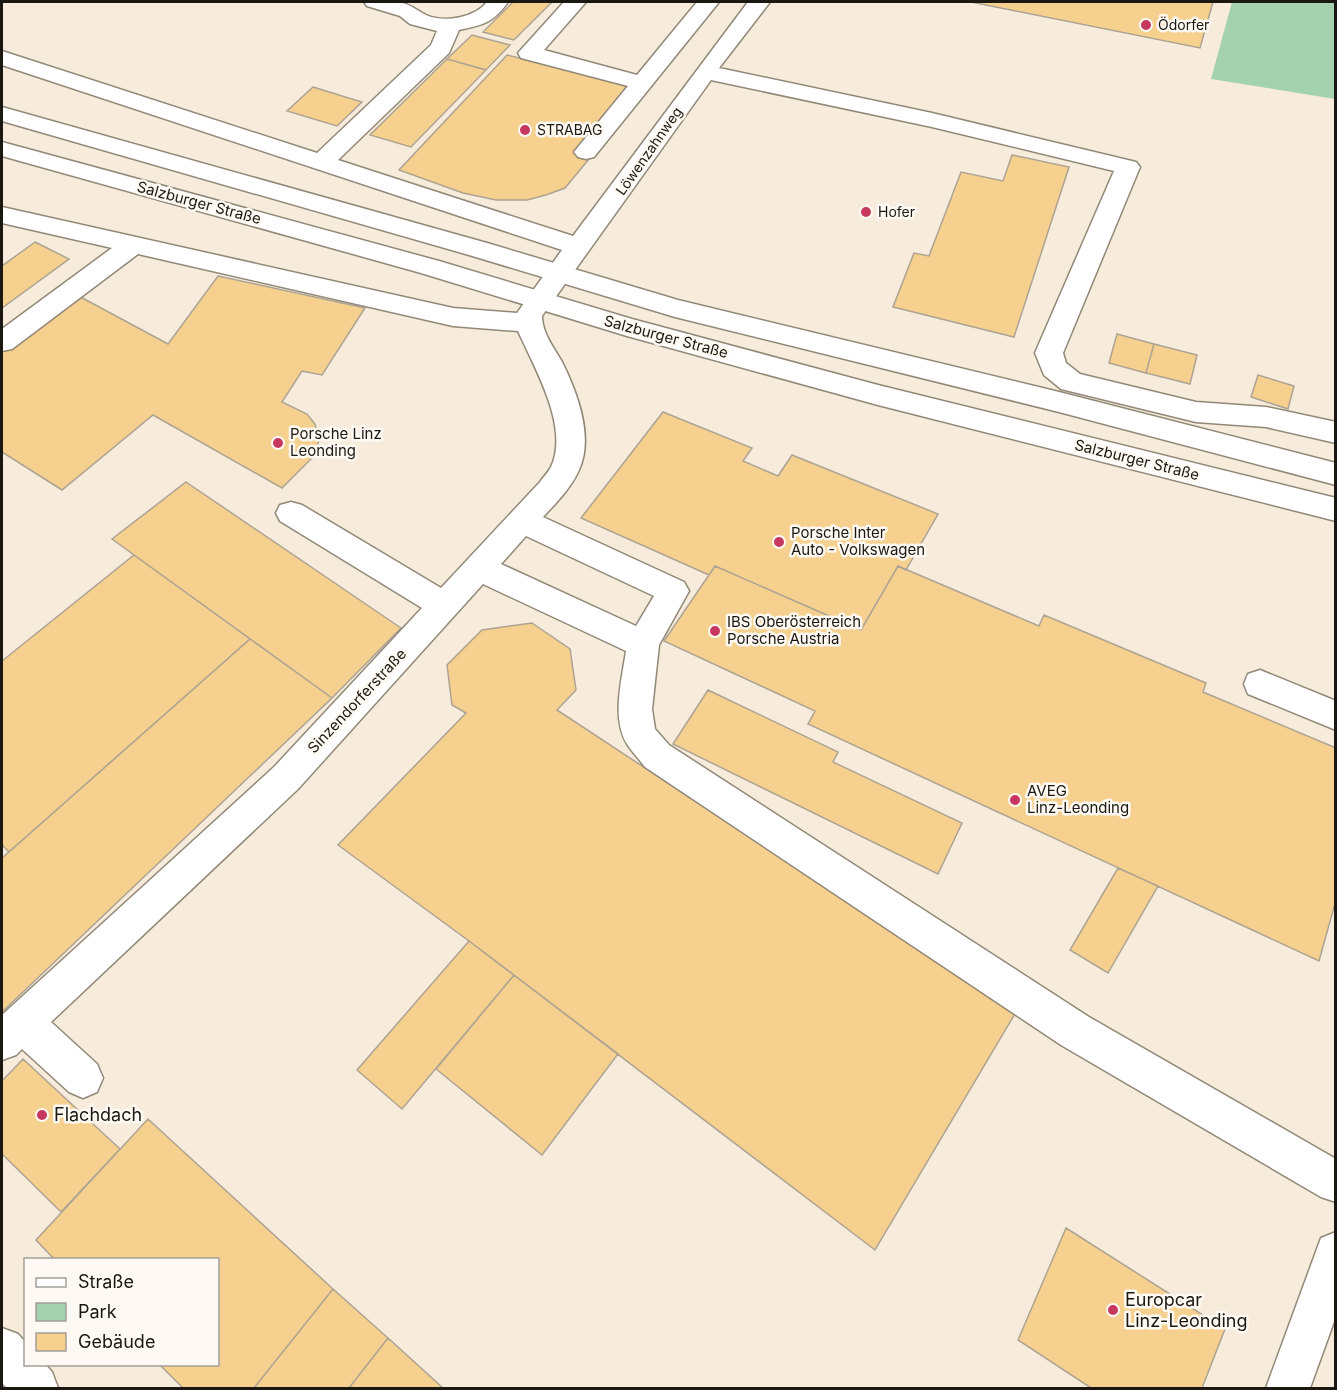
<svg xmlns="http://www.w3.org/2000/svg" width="1337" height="1390" font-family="Inter,sans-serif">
  <rect width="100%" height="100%" fill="#f7ecdb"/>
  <path fill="#a5d2ae" d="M1232,2H1335V99L1211,79Z"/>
  <path fill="#f6d08e" stroke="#ada393" stroke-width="1.5" d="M513,2H552L514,40L483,32Z
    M971,2H1213L1200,48Z
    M472,35L510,45L486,70L447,59Z
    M507,55L646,90L565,188L546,195L527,200H496L463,193L399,170Z
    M447,59L486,70L411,147L370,135Z
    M313,87L362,102L337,126L287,111Z
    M1012,155L1069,167L1014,337L893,307L914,253L929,256L961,172L1003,181Z
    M35,242L69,259L2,308V266Z
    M218,276L365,308L322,375L302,371L282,402L307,414L315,424L319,439L316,454L282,488L153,415L62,490L2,452V347L75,294L168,344Z
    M1117,334L1154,344L1146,373L1109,363Z
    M1154,344L1197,355L1190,384L1146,373Z
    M1258,375L1294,386L1288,409L1251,397Z
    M663,412L752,448L743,461L778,476L792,455L938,514L906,570L898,566L861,630L715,566L709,575L581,518Z
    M186,482L401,628L332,698L112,539Z
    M134,555L250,639L9,852L2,845V661Z
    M715,566L861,630L898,566L1039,626L1044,615L1206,683L1203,692L1336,748V900L1319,961L808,724L815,711L664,641Z
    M532,623L570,649L576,690L557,710L1016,1012L875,1250L469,941L338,845L466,713L452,705L447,665L482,630Z
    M250,639L332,698L2,1012V858Z
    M708,690L838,752L833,762L962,823L938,874L673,744Z
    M1118,868L1158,886L1108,973L1070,950Z
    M469,941L514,975L402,1109L357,1070Z
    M514,975L618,1054L542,1155L436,1069Z
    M23,1059L120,1149L61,1212L2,1154V1081Z
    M148,1119L333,1289L254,1388H183L159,1364H218V1260H55L36,1240Z
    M1066,1228L1225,1329L1202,1388H1091L1018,1340Z
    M333,1289L388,1338L349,1388H254Z
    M388,1338L443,1388H349Z"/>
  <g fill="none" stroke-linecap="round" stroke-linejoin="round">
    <g stroke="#918878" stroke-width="3">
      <path id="minor" d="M364,2C374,2 386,0 397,2C409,3 416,10 426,15C444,23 475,18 487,2H508C493,23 483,25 459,30L449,53L338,160L573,236L748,2H770L719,68L932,113L1136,162L1140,167L1063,353L1066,363L1080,374L1196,402L1266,407L1336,422V443L1266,427L1196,422L1061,389L1044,375L1035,353L1114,171L932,127L711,80L542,316C542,333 554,348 562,362C577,392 594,437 579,470C571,488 556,503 543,517L684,582L689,591L659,645L652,709L655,729L669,745L1089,1017L1336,1159V1202L1321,1197L1061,1045L645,767C639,759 632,752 627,744C611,718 622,679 626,651L483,584L298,789L51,1022L97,1064L103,1078L97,1092L83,1098L69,1092L22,1049L16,1055L2,1060V1015L274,767L422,608L280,521L276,513L280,505L291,502L302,505L441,588L540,482C543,477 548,473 551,467C570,427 534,367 518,331L453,326L138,254L12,349L2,351V329L112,248L2,223V207L453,308L517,313L562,250L2,65V51L317,153L431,45L437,31L410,24L400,16L367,6ZM526,536L654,596L636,626L501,564Z
        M564,2H586L544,50L637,75L697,2H719L594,157L586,159L578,157L574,152L628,86L521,58L518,53Z
        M1260,670L1336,701V730L1248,694L1244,684L1248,674Z
        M1336,1232V1316L1310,1388H1266L1321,1238Z
        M2,1328L18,1334L26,1343V1364H45L52,1372L58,1388H7L2,1383Z"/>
    </g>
    <g stroke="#918878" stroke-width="3">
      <path id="major" d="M2,107L487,243L678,300L1059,392L1336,463V485L1059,412L675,317L469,255L2,121Z
        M2,142L439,261L632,319L878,385L1336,498V521L878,405L627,336L421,273L2,156Z"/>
    </g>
    <use href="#minor" fill="#fff" fill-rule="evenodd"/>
    <use href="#major" fill="#fff" fill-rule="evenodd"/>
  </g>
  <g fill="#c7385f" stroke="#fefaf3" stroke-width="2">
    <circle cx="1146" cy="25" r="6"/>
    <circle cx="525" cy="130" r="6"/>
    <circle cx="866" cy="212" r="6"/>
    <circle cx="278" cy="443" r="6"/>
    <circle cx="779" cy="542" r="6"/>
    <circle cx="715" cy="631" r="6"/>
    <circle cx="1015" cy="800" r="6"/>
    <circle cx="42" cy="1115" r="6"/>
    <circle cx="1113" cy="1310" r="6"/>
  </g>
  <g text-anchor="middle" stroke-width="5" stroke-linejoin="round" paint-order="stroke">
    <g font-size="14" fill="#1b1711" stroke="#fefaf3" text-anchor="start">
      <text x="1158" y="30">Ödorfer</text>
      <text x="537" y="135">STRABAG</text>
      <text x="878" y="217">Hofer</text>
    </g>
    <g font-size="14" fill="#1b1711" stroke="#fefaf3">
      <text transform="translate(649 151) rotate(-55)" y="5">Löwenzahnweg</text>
    </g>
    <g font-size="15" fill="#1b1711" stroke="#fefaf3">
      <text transform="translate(199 203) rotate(15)" y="5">Salzburger Straße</text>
      <text transform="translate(666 337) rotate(15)" y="5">Salzburger Straße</text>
      <text transform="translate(1137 460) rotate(14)" y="5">Salzburger Straße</text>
      <text transform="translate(357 701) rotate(-47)" y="5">Sinzendorferstraße</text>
    </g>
    <g font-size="15" fill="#1b1711" stroke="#fefaf3" text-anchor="start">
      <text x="290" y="439">Porsche Linz<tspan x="290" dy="17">Leonding</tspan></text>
      <text x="791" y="538">Porsche Inter<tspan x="791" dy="17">Auto - Volkswagen</tspan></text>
      <text x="727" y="627">IBS Oberösterreich<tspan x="727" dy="17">Porsche Austria</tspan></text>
      <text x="1027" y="796">AVEG<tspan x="1027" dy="17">Linz-Leonding</tspan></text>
    </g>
    <g font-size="18" fill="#1b1711" stroke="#fefaf3" text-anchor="start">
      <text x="54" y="1121">Flachdach</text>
      <text x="1125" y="1306">Europcar<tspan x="1125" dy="21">Linz-Leonding</tspan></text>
    </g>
  </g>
  <rect width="1337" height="1390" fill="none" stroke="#1b1711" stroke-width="6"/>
  <rect x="24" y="1258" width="195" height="108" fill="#fefaf3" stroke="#a39f99" stroke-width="1.5"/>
  <rect x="36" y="1278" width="30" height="9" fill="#ffffff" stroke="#a39f99" stroke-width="1.5"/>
  <text x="78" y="1288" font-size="18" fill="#1b1711">Straße</text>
  <rect x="36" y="1303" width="30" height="18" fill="#a5d2ae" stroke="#a39f99" stroke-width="1.5"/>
  <text x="78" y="1318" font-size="18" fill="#1b1711">Park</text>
  <rect x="36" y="1333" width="30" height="18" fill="#f6d08e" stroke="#a39f99" stroke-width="1.5"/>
  <text x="78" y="1348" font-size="18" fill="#1b1711">Gebäude</text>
</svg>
